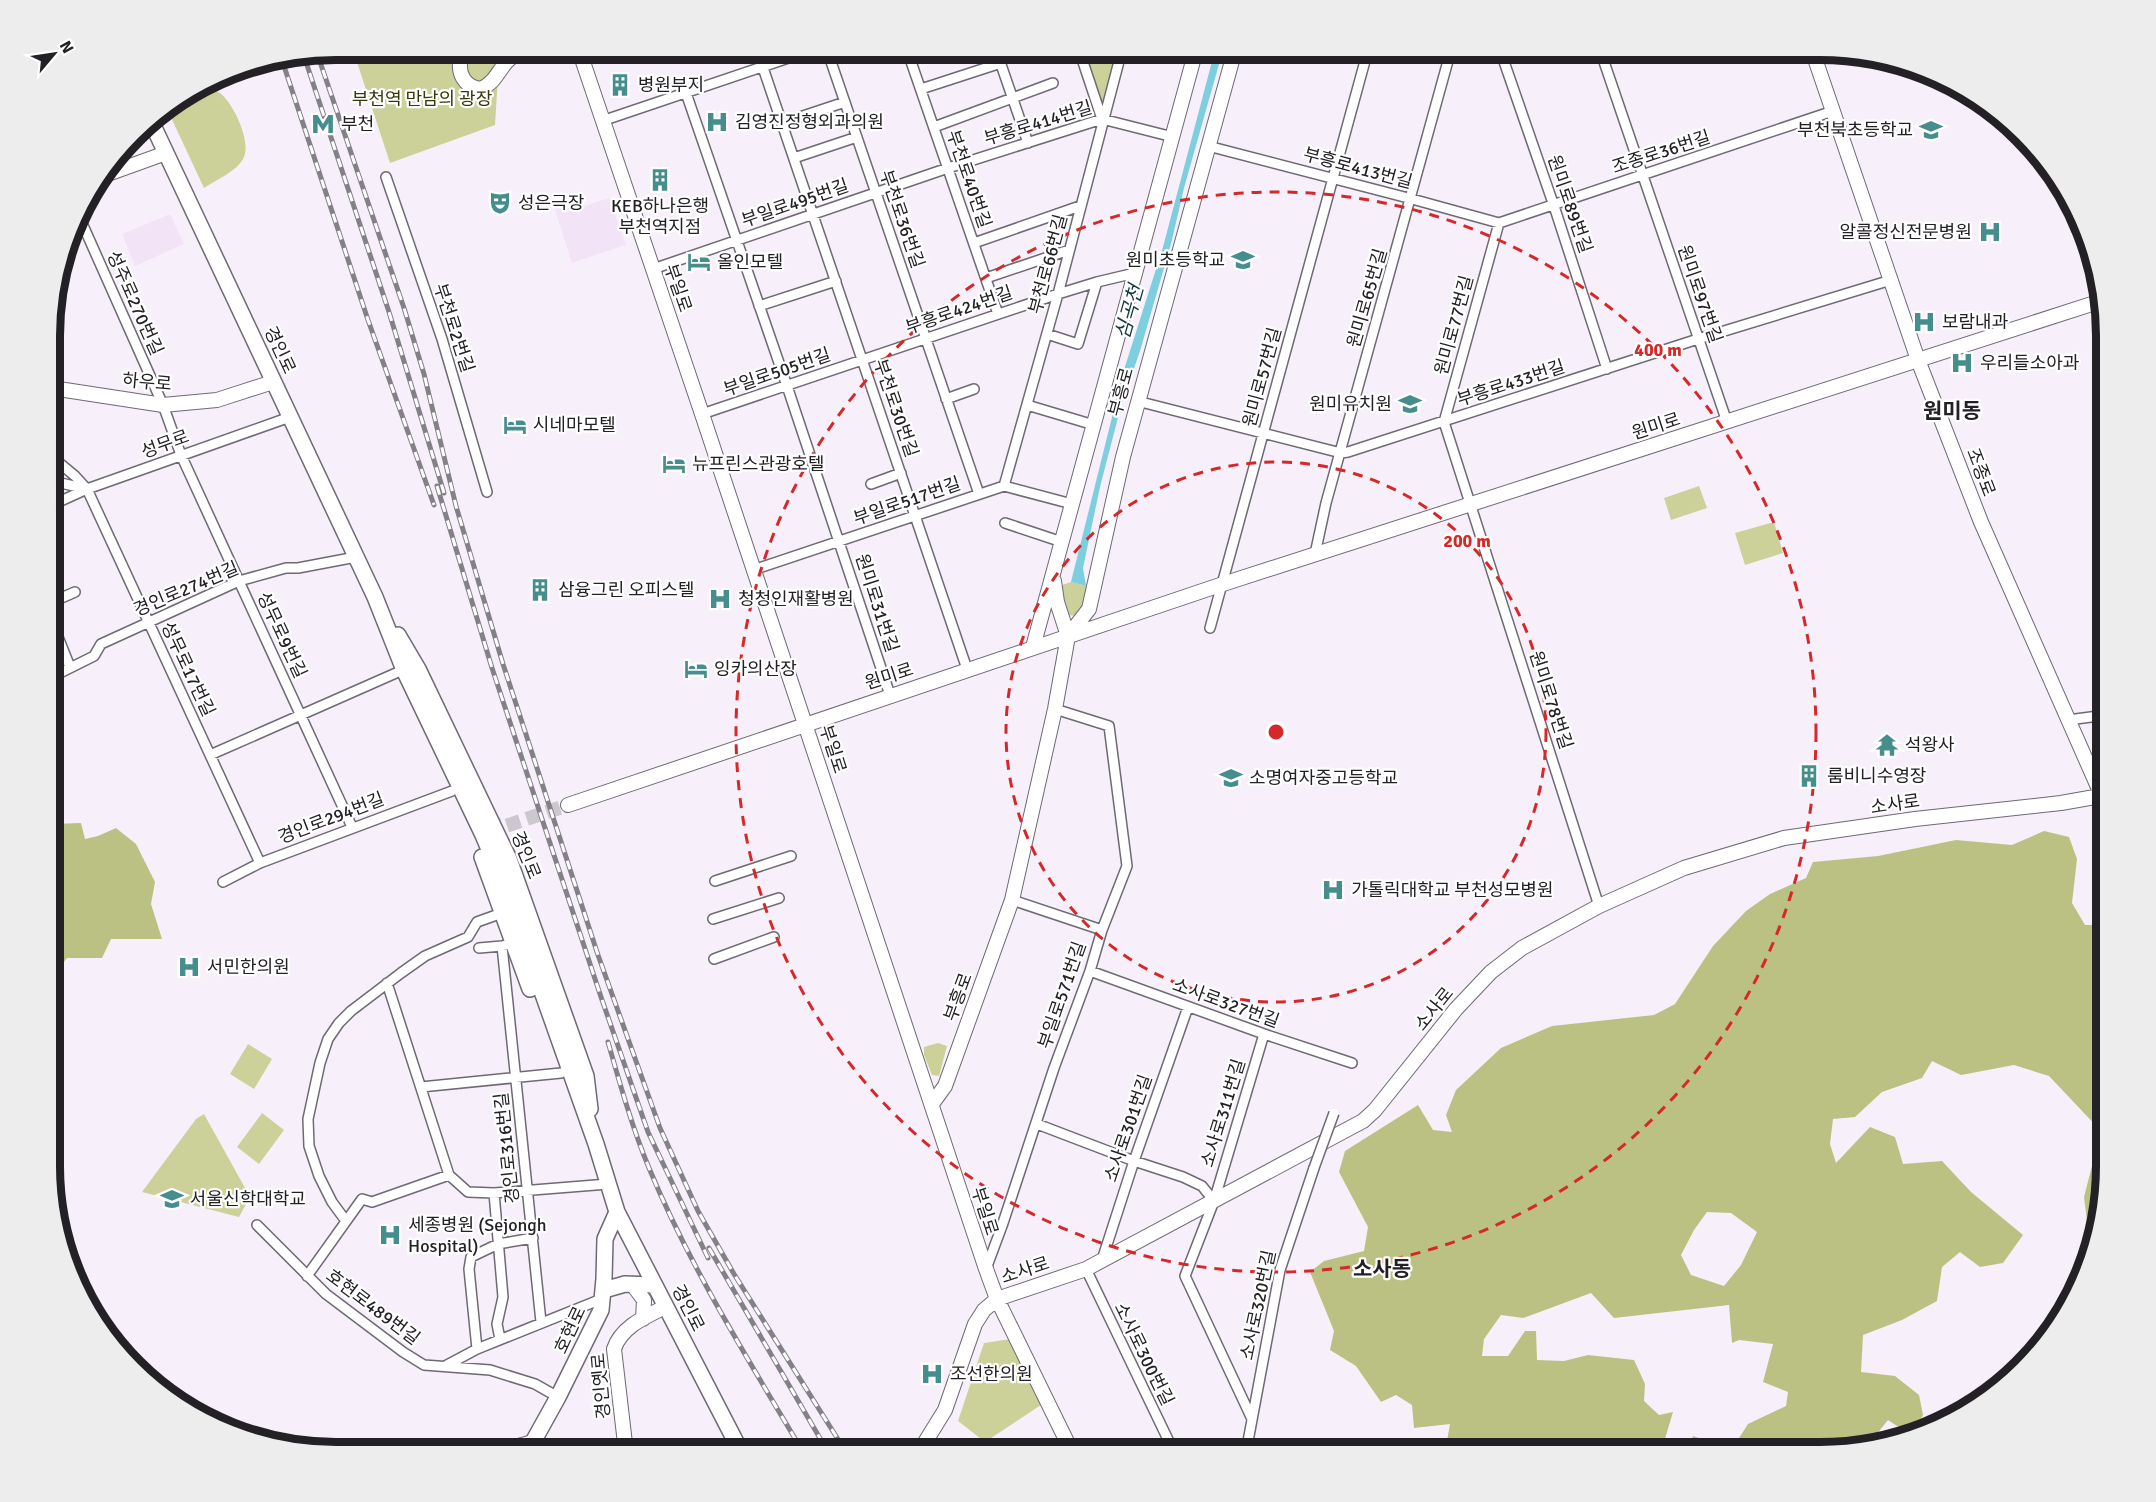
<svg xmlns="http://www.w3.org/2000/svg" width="2156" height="1502" font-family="Signika,'Noto Sans KR',sans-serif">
  <rect width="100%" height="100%" fill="#f7f0fb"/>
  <path fill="#f3e3f6" d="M609,198L626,245L572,263L553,204L562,201L566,212Z
    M170,214L184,244L135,266L122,234Z"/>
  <path fill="#ccd19a" d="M353,50H489L499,61L495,125L390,163Z
    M1083,50H1117L1101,107Z
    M202,86C209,88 214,89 220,93C233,103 251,140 244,157C238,171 216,180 204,188L167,109Z
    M1699,486L1707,508L1671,520L1664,498Z
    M1774,522L1783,553L1745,565L1735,533Z
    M1071,582L1086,586C1092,596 1083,606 1078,616L1067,615L1061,603L1062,585Z
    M938,1043L947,1046L939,1076L932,1075L924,1055V1047Z
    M248,1044L272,1059L254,1089L230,1074Z
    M262,1113L284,1130L259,1164L237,1147Z
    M204,1114L250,1197L239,1217L142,1192L196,1119Z
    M1017,1338L1047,1401L985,1442L958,1421L984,1343Z"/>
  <path fill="#bbc182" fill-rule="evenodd" d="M81,823L85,839L98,836L116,828L136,844L155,882L151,904L162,939H111L102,958H67L52,977V824Z
    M2044,831L2069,837L2077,859L2072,903L2085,925H2106V1184L2096,1231L2089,1237L2084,1197L2101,1131L2049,1076L2014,1065L1961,1075L1932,1061L1922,1078L1882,1092L1855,1117L1833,1119L1830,1144L1836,1163L1870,1127L1895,1137L1903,1164L1942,1161L1971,1192L2023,1235L2003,1263L1980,1267L1960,1252L1942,1267L1937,1301L1902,1320L1863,1335L1861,1372L1895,1376L1919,1395L1923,1415L1915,1430L1906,1432L1888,1420L1871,1441L1822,1452H1687L1693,1436L1732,1449L1748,1424L1786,1406L1788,1392L1763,1382L1773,1344L1739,1340L1732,1343L1729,1305L1614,1318L1591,1293L1523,1318L1501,1315L1484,1339L1482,1356H1508L1525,1331H1536L1537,1360L1564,1361L1588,1355L1634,1360L1645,1384L1644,1401L1659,1415L1673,1412L1661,1452H1445L1450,1424L1414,1428L1412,1405L1396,1395L1381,1402L1356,1366L1330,1350L1334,1331L1310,1272L1324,1261L1364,1251L1368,1227L1339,1172L1345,1151L1418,1105L1433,1130L1452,1132L1446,1115L1456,1090L1501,1048L1552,1026L1654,1015L1675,1004L1713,946L1746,911L1770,894L1806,878L1813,862L1878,856L1956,840L2012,845ZM1707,1212L1731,1213L1757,1232L1741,1265L1724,1286L1691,1275L1681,1255L1694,1230Z"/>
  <path fill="#7dcede" d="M1215,50H1223L1184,188L1171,244L1140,351L1121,406L1100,487L1083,568L1086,586L1071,582L1123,373L1163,247Z"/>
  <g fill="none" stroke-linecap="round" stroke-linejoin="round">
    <path stroke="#cdc7d0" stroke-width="14" stroke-dasharray="14 7" stroke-linecap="butt" d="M486,824L506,826L568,805"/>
    <g stroke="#6f6973" stroke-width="12">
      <path id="street" d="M757,50L967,669
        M827,50L979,494
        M907,50L998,314
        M996,50L1028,143
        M1079,50L1102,119
        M1500,50L1554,206L1607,369
        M1600,50L1727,422
        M921,89L1001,63
        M686,93L787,386L890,695
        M602,121L812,50
        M782,123L845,102
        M934,127L1053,83
        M1208,146L1412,199L1499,223
        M794,158L857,137
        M386,177L442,339L487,492
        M78,214L163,405L181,455L352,827
        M1499,223L1444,422L1599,906
        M1499,223L1833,111
        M974,243L1080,206
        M653,269L948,168L1102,119L1173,137
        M986,278L1069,250
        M759,306L836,281
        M1047,334L1078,344L1097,282
        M946,399L974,389
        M1137,401L1341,453L1348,452L1698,339L1891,280
        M1027,405L1094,425
        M702,414L1058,294L1097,282L1135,273
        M52,457L75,476L87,489L260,863
        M52,481L87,489
        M871,484L901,473
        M1004,486L1058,294L1122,50
        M52,505L87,489L290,417
        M1005,523L1062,542
        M52,551L55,550
        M1315,554L1326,503L1451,50
        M753,570L1004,486L1072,504
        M52,602L75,592
        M52,622L70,667
        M1210,628L1368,50
        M52,677L94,656L101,644L239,581L286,568H298L356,557
        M2068,720L2106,715
        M210,755L396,673
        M715,881L791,856
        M223,882L260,863L452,791
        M1012,900L1102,930
        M713,919L779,898
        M513,943L502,946L541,1322
        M479,948L502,946
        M714,959L774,937
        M1090,971L1264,1034L1352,1063
        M387,983L449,1175
        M421,1087L561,1073
        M1037,1124L1134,1161L1183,1177L1202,1186L1214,1201
        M494,1193L503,1297L497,1324L500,1339
        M346,1221L332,1202L319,1176L309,1146L308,1119L320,1063L328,1039L339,1023L351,1011L401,973L425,956L468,937L477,922L502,913
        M257,1225L326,1294L403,1352L424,1365L490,1370L535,1384L558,1397
        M1102,1260L1134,1161L1188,1007
        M986,1269L1002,1226L1054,1068L1090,971L1102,930L1127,866L1109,726L1055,709
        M1086,1269L1174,1452
        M307,1276L362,1199L372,1202L449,1175L468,1192L494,1193L608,1184
        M477,1349L469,1269L471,1257L498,1244L533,1238
        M447,1365L477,1349L604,1298
        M1252,1419L1185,1276L1214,1201L1264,1034
        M1246,1452L1280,1270L1314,1168"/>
    </g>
    <g stroke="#6f6973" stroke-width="16">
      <path id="secondary" d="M470,50L461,57C457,73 464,87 481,89C500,80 498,64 519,52
        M488,50L500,53H517
        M579,50L702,414L986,1269L997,1299L1072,1452
        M1812,50L1918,360L1981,522L2102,796
        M105,175L166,153
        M52,388L163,405L217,400L273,382
        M1068,636L1089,609L1123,457L1235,50
        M1033,647L1196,50
        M568,805L1223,584L2101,301
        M932,1104L945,1086L1012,900L1055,709L1068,636L1057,602L1054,581
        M632,1284L644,1300L643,1319
        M496,1452L533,1442
        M626,1452L614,1349C621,1327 645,1317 665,1307
        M919,1452L945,1410L975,1324L984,1310L997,1299L1086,1269L1363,1121L1375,1110L1456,1009L1491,972L1522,948L1599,906L1684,868L1784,838L1915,819L2061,803L2106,795"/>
    </g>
    <g stroke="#6f6973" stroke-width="18">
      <path id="primary" d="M150,119L375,597L404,670L483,835L505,887L596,1144L617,1212L741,1452
        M398,635L418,669L509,859L586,1076L590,1109
        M482,857L530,989
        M604,1290L625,1284L654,1285
        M523,1452L533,1442L558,1397L601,1310L604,1279L605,1239L617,1212"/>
    </g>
    <use href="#street" stroke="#fff" stroke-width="9"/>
    <use href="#secondary" stroke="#fff" stroke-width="14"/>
    <use href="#primary" stroke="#fff" stroke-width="15"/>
    <g stroke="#848087" stroke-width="5">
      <path id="rail" d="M317,53L404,308L424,374L456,506L503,664L598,955L660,1128L698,1211L734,1274L846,1452
        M304,56L389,312L444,493
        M282,60L368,320L434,505
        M437,486L492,668L601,997L648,1132L708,1258
        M608,1042C620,1084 632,1127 649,1168C690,1267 748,1359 803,1452
        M709,1248L828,1452"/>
    </g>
    <use href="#rail" stroke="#fff" stroke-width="3" stroke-dasharray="9" stroke-linecap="butt"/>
    <g stroke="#6f6973" stroke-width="12" stroke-linecap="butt">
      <path id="street-bridge" d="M1314,1168L1334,1113"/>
    </g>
    <use href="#street-bridge" stroke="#fff" stroke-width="9"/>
  </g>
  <g fill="none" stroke="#d62828" stroke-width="3" stroke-dasharray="10 8">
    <circle cx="1276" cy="732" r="270"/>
    <circle cx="1276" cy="732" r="540"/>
  </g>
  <defs>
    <g id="building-bare" transform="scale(1.8)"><path d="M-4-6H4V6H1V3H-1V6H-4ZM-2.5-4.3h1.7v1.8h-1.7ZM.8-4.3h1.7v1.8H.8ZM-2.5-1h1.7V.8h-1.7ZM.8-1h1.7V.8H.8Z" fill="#468e8d" stroke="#fff" stroke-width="2.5" paint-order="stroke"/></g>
    <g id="hospital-bare" transform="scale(1.8)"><path d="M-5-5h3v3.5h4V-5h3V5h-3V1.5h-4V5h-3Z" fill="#468e8d" stroke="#fff" stroke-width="2.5" paint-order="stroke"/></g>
    <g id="metro-bare" transform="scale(1.8)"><path d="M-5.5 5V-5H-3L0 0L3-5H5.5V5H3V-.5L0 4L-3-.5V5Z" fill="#468e8d" stroke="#fff" stroke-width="2.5" paint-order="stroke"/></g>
    <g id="school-bare" transform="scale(1.8)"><path d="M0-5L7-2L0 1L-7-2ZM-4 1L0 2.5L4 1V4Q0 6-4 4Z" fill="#468e8d" stroke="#fff" stroke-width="2.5" paint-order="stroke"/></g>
    <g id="theatre-bare" transform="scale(1.8)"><path d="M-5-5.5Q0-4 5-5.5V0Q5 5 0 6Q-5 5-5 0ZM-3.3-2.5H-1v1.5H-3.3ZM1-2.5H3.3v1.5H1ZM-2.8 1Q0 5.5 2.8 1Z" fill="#468e8d" stroke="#fff" stroke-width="2.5" paint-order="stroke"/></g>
    <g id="hotel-bare" transform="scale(1.8)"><path d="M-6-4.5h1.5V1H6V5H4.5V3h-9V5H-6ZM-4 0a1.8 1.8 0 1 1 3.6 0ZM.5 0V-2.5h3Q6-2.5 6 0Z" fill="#468e8d" stroke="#fff" stroke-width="2.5" paint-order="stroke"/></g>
    <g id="temple-bare" transform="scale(1.8)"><path d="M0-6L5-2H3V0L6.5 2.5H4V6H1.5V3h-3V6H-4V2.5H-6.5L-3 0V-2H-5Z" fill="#468e8d" stroke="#fff" stroke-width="2.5" paint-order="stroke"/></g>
    <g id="university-bare" transform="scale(1.8)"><path d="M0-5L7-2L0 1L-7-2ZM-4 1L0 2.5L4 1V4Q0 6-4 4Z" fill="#468e8d" stroke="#fff" stroke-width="2.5" paint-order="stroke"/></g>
  </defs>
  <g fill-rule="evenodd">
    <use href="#building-bare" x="620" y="85"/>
    <use href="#hospital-bare" x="717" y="122"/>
    <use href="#metro-bare" x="323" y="124"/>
    <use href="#school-bare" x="1931" y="130"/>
    <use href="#building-bare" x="660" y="180"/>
    <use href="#theatre-bare" x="500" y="203"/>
    <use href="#hospital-bare" x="1990" y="232"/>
    <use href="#school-bare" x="1243" y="260"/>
    <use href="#hotel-bare" x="699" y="262"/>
    <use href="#hospital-bare" x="1924" y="322"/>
    <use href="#hospital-bare" x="1962" y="363"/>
    <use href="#school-bare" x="1410" y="404"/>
    <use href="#hotel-bare" x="515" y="425"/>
    <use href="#hotel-bare" x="674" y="464"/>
    <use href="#building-bare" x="540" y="590"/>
    <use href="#hospital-bare" x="720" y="599"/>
    <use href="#hotel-bare" x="696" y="669"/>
    <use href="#temple-bare" x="1887" y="745"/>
    <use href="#building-bare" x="1809" y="776"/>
    <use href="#school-bare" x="1231" y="778"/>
    <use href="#hospital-bare" x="1333" y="890"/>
    <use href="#hospital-bare" x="189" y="967"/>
    <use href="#university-bare" x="172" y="1199"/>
    <use href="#hospital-bare" x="390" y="1235"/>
    <use href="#hospital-bare" x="932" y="1374"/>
  </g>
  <g text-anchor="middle" stroke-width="4.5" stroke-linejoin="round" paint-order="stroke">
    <g font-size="18" fill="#232125" stroke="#fff" text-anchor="start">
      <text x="638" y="91">병원부지</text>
      <text x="735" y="128">김영진정형외과의원</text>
      <text x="341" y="130">부천</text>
      <text x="1913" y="136" text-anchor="end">부천북초등학교</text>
      <text x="518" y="209">성은극장</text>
      <text x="660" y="212" text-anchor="middle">KEB하나은행<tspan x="660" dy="21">부천역지점</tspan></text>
      <text x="1972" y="238" text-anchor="end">알콜정신전문병원</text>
      <text x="1225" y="266" text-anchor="end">원미초등학교</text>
      <text x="717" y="268">올인모텔</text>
      <text x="1942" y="328">보람내과</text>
      <text x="1980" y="369">우리들소아과</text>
      <text x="1392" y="410" text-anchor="end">원미유치원</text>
      <text x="533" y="431">시네마모텔</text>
      <text x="692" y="470">뉴프린스관광호텔</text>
      <text x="558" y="596">삼융그린 오피스텔</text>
      <text x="738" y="605">청청인재활병원</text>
      <text x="714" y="675">잉카의산장</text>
      <text x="1905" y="751">석왕사</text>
      <text x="1827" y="782">룸비니수영장</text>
      <text x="1249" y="784">소명여자중고등학교</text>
      <text x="1351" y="896">가톨릭대학교 부천성모병원</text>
      <text x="207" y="973">서민한의원</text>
      <text x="190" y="1205">서울신학대학교</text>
      <text x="408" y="1231">세종병원 (Sejongh<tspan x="408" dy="21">Hospital)</tspan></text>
      <text x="950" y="1380">조선한의원</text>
    </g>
    <g font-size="18" fill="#363807" stroke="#fff">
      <text x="422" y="105">부천역 만남의 광장</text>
    </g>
    <g font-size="18" fill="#232125" stroke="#fff">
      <text transform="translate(1038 123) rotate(-17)" y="6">부흥로414번길</text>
      <text transform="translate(1661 152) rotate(-18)" y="6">조종로36번길</text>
      <text transform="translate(1358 168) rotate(15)" y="6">부흥로413번길</text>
      <text transform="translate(969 179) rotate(71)" y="6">부천로40번길</text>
      <text transform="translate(795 203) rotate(-19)" y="6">부일로495번길</text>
      <text transform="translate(1570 204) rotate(71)" y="6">원미로89번길</text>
      <text transform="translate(902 219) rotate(71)" y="6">부천로36번길</text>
      <text transform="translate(1048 264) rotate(-75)" y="6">부천로66번길</text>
      <text transform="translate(678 288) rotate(71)" y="6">부일로</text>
      <text transform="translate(1700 294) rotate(71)" y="6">원미로97번길</text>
      <text transform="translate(1367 298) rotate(-74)" y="6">원미로65번길</text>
      <text transform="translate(135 303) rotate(66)" y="6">성주로270번길</text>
      <text transform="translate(959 310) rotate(-19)" y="6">부흥로424번길</text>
      <text transform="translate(1454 325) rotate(-75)" y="6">원미로77번길</text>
      <text transform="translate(454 328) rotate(72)" y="6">부천로2번길</text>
      <text transform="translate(280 350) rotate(65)" y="6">경인로</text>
      <text transform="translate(777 372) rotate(-19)" y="6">부일로505번길</text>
      <text transform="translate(1262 377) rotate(-75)" y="6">원미로57번길</text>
      <text transform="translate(147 382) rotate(5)" y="6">하우로</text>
      <text transform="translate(1511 383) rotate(-18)" y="6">부흥로433번길</text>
      <text transform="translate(1121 392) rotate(-75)" y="6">부흥로</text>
      <text transform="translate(896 408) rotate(71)" y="6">부천로30번길</text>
      <text transform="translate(1656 426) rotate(-18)" y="6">원미로</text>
      <text transform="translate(165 444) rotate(-20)" y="6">성무로</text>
      <text transform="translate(1981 472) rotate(69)" y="6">조종로</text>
      <text transform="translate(907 501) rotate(-19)" y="6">부일로517번길</text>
      <text transform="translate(186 589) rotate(-23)" y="6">경인로274번길</text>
      <text transform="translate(877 603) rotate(72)" y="6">원미로31번길</text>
      <text transform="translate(282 635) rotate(65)" y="6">성무로9번길</text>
      <text transform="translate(188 669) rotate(65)" y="6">성무로17번길</text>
      <text transform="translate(889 676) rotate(-18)" y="6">원미로</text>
      <text transform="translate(1551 700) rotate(72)" y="6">원미로78번길</text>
      <text transform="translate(833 749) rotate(72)" y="6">부일로</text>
      <text transform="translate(1895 804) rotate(-8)" y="6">소사로</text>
      <text transform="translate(331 818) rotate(-21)" y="6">경인로294번길</text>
      <text transform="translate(526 855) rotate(68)" y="6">경인로</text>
      <text transform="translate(1062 995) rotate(-71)" y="6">부일로571번길</text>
      <text transform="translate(958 997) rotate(-70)" y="6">부흥로</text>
      <text transform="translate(1226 1003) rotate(20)" y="6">소사로327번길</text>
      <text transform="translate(1434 1009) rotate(-51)" y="6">소사로</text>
      <text transform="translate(1223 1113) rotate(-73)" y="6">소사로311번길</text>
      <text transform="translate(1128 1128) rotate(-71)" y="6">소사로301번길</text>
      <text transform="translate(507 1148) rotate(-96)" y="6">경인로316번길</text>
      <text transform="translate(985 1211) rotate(72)" y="6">부일로</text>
      <text transform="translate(1025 1270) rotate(-18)" y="6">소사로</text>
      <text transform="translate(1258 1305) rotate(-78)" y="6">소사로320번길</text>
      <text transform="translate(373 1307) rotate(37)" y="6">호현로489번길</text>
      <text transform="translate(688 1308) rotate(63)" y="6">경인로</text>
      <text transform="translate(570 1330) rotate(-65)" y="6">호현로</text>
      <text transform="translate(1144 1354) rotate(64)" y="6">소사로300번길</text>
      <text transform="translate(601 1386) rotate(-95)" y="6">경인옛로</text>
    </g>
    <g font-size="20" font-style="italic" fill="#133a41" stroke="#fff">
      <text transform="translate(1129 312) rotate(-74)" y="7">심곡천</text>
    </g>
    <g font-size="21" font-weight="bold" fill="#232125" stroke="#fff">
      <text x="1952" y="418">원미동</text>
      <text x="1382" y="1276">소사동</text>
    </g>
  </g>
  <path d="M0 0H2156V1502H0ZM336 60H1820A276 276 0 0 1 2096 336V1166A276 276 0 0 1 1820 1442H336A276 276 0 0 1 60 1166V336A276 276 0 0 1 336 60Z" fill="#ededee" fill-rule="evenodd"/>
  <path fill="none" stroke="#232125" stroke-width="8" d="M336 60H1820A276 276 0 0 1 2096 336V1166A276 276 0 0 1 1820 1442H336A276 276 0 0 1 60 1166V336A276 276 0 0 1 336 60Z"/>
  <circle cx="1276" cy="732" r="9" fill="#d62828" stroke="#fff" stroke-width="3"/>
  <g font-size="18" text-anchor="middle" font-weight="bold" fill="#d62828" stroke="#fff" stroke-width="4.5" stroke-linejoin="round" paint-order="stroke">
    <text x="1658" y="356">400 m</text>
    <text x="1467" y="547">200 m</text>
  </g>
  <g transform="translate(54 54) rotate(61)" stroke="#ffffff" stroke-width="4.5" paint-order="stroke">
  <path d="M0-4.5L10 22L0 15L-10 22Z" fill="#232125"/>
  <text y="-9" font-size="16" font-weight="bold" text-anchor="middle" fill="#232125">N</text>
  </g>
</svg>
